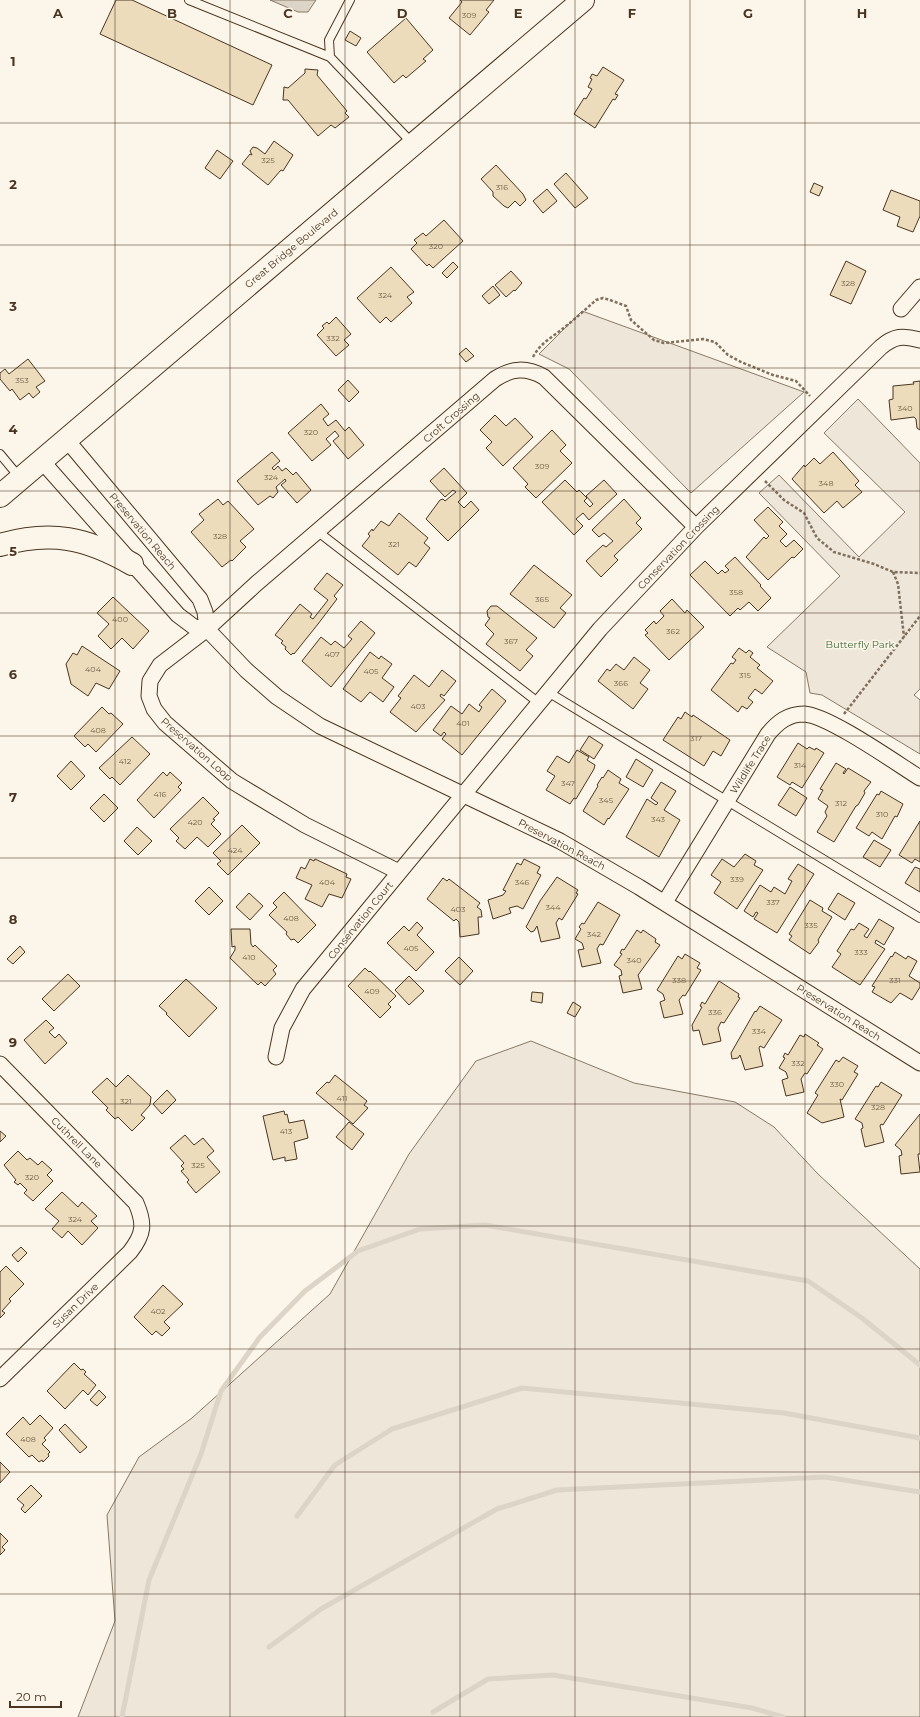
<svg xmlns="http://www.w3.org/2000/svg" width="920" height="1717" font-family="Montserrat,sans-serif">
  <rect width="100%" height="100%" fill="#fbf6e9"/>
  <path fill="#ede6d9" stroke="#887966" d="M582,311L804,392L691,493L569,369L539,354Z
    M858,399L920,463V689L914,695L920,700V754L822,695L810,693L806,672L767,647L840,576L759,493L779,475L859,557L905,512L824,433Z
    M531,1041L634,1083L735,1102L774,1127L818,1174L920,1269V1717H78L115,1621L107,1515L139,1457L192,1418L330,1294L409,1154L476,1061Z"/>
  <path fill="#dcd4c6" stroke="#887966" d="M270,0H316L308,12H298Z"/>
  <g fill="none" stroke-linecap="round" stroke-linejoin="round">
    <path stroke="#dcd4c6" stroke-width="5" d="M297,1516L335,1465L392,1429L522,1388L784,1413L920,1438
      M269,1647L321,1609L497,1509L557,1490L825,1477L920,1492
      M433,1712L488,1679L553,1675L752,1708L783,1717
      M122,1717L149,1580L201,1454L221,1391L260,1337L305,1291L358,1251L420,1229L485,1225L808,1281L862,1318L920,1365"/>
  </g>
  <path fill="#ecdcbc" stroke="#4a3520" d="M116,0H132L272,65L253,105L100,34Z
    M460,0H494L486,10L489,12L470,35L449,18L462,2Z
    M406,18L433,50L423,59L426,61L406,78L403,75L394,83L367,52Z
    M350,31L361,38L356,46L345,40Z
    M603,67L624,80L615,94L618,95L615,100L613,99L595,128L574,114L584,98L586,99L592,89L588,87L592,79L590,78L592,74L597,76Z
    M305,69L318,70L317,75L347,111L345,113L349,117L335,128L331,125L318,136L288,100H283L284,87L288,88L305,73Z
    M274,141L293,155L283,171L281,170L268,185L242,164L250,154L252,155L250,151L253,147L257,148L265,154Z
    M217,150L233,161L220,179L205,168Z
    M496,165L523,194L526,200L520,206L515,201L508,208L504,206L493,196V192L481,179Z
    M566,173L588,198L575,208L554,184Z
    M814,183L823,187L819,196L810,192Z
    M547,189L557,201L543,213L533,201Z
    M891,190L920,201V216L913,232L897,226L900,217L883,210Z
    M444,220L463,241L433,268L429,264L427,266L411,249L417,243L414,240L423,233L426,236Z
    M846,261L866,271L851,304L830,295Z
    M453,262L458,267L447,278L442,273Z
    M391,267L414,292L407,297L412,303L391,322L386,317L380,323L357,298Z
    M511,271L522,283L515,291L514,290L506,297L495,285Z
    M493,286L500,295L489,304L482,296Z
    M336,317L351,334L344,340L349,345L336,356L317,335L324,328L322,326L327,322L329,324Z
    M466,348L474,356L466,362L459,354Z
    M28,359L45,381L36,387L40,392L33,398L29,393L20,400L12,389L10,391L0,379V373L5,369L9,374Z
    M348,380L359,392L349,402L338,390Z
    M920,381V430L917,428L916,419L914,417L891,420L889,400L893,399V386L914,384L913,382Z
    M321,404L329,414L323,419L328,426L336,420L345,431L349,427L364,445L348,459L333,441L339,436L335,431L326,439L331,445L312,461L288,433Z
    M495,415L506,426L515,418L533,437L503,466L486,448L492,442L480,430Z
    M552,430L566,445L560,451L572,463L536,498L525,487L528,484L513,468Z
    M272,452L280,461L272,468L274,470L278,466L282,471L286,468L293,475L296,472L311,490L297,503L281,485L286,481L285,479L276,487L278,492L273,498L270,496L258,505L237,481Z
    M833,452L859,481L855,485L862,492L843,508L837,501L824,513L792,479L804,465L805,467L814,458L820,464Z
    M444,468L467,493L458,502L464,508L471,501L479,510L448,541L426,519L440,500L443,499L445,501L456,492L453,490L445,497L430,481Z
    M565,480L577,492L579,490L587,498L584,501L590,507L593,504L586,496L604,480L617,494L589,520L583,513L576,519L583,526L574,535L542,502Z
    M218,499L223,505L228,501L254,529L240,541L246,547L232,561L231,560L222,567L191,532L204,520L199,514Z
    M624,499L641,518L636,523L642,529L614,556L618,560L601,577L586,561L603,545L606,547L613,541L604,533L599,537L592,530Z
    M768,507L783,522L779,526L787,534L780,541L786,547L794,540L803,549L794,558L792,557L768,580L746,557L764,537L766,539L769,536L754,520Z
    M399,513L428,538L424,543L430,548L416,567L409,562L398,575L362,546L370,536L368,534L372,529L373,531L381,521L389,526Z
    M735,557L761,585L760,586L771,598L758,611L749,602L740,610L738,608L730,616L690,575L705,561L718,574L722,570L725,573L729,570L725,566Z
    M534,565L572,595L560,608L566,613L554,628L510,594Z
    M327,573L343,585L334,596L337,599L318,624L294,654L293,653L291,655L285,649L286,647L281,643L283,641L275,635L300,604L312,614L310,617L313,619L328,600L314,589Z
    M113,597L149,631L133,649L122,638L111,649L98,636L109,624L97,613Z
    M672,599L685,613L687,610L704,627L669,660L645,635L648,633L645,630L654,621L656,624L664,616L660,611Z
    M491,606H497L537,638L526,650L533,656L520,671L486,644L494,634L485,625L490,618L488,617L487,611Z
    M361,621L375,633L331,687L302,661L321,637L331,645L335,641L344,648L352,639L348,636Z
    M82,646L120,671L109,689L96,683L88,696L71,684L66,664L73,653L77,655Z
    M739,648L746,653L749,650L753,653L750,657L760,665L757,668L773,681L762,694L755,689L748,698L753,702L747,709L742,706L738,712L711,690L731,663L733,664L736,660L732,657Z
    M370,652L379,659L381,656L392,664L382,678L394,687L383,702L370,692L361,702L343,689Z
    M634,657L650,670L640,683L648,689L633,709L598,681L607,669L610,671L616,664L624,670Z
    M442,670L456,681L444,696L441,694L440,696L445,700L416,732L390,712L401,698L398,696L414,675L429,687Z
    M492,689L506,701L462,755L442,739L446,734L444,732L441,736L433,730L451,706L462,714L469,704L479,712L482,707L479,705Z
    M102,707L109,714L111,713L123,724L96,752L88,744L85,747L74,736Z
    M685,712L692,717L693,715L730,740L721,756L713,751L704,766L663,740L678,717L681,719Z
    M589,736L603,745L594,759L580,750Z
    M132,737L150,754L120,785L112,777L110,779L99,768Z
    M798,743L807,749L809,747L815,750L816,748L824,753L802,788L792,782L790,785L777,777Z
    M577,750L589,757L587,760L595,765L594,769L576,799L574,798L570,804L546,790L555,776L547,771L557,756L569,763Z
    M636,759L653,770L643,787L626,777Z
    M71,761L85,776L71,790L57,776Z
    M836,763L846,769L843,773L844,774L848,768L871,782L864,791L865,793L858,805L856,806L834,842L817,832L827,816L825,812L828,806L818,799L823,790L820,789Z
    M608,770L621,779L619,783L629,789L609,819L608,818L604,825L583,811L598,786L597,785L602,777L603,778Z
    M163,772L167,776L170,772L182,783L178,787L181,790L154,818L137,800Z
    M661,782L676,791L664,810L680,820L659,857L626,837L647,799L656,805L658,803L651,798Z
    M790,787L807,798L796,816L778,805Z
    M881,791L903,804L897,817L895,816L882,839L872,832L869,836L856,828L877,794L879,795Z
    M104,794L118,808L104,822L90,808Z
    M203,797L219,813L213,819L215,820L211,824L221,834L208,847L197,837L185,849L176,841L179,838L170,829Z
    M920,821V862L915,859L912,863L899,855Z
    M242,825L260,843L228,875L217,864L221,861L213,853Z
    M137,827L152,841L138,855L124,841Z
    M874,840L891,850L880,867L863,857Z
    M745,854L756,861L754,865L763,870L737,909L714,893L721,882L711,875L722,859L734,867Z
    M310,859L314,861L315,859L347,874L346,877L351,879L342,898L329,894L322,907L305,899L312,885L296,878L301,867L305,869Z
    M524,859L540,867L537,873L541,875L523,909L517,906L509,908L511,913L493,919L488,900L503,895L506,891L503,890L517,863L521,865Z
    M798,864L814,874L777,933L754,919L758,913L756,912L753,917L744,911L760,885L771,892L774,887L785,894L792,881L788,879Z
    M915,867L920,869V892L905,883Z
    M557,877L578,890L576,893L578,894L562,920L559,918L556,923L560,938L541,942L537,926L534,931L531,932L526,927L540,901Z
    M443,878L447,881L449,879L480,903L477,907L481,910L482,917H478L479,934L460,937L459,922L456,919L454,921L427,899Z
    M209,887L223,901L209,915L195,901Z
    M284,892L316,925L298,943L294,939L291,940L286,934L287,932L269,915L277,907L273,903Z
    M249,893L263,906L250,920L236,907Z
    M838,893L855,903L845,920L828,909Z
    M810,900L823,908L822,911L832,917L818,940L819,942L810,954L789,940L792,936L789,934Z
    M598,902L620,915L603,945L600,944L597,949L601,963L582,967L578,950L584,949L582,943L575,939L581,929L579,927L582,923L584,924Z
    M879,919L894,928L884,945L876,940L875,943L885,949L860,985L832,967L841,954L837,951L851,929L854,930L859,923L869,929L864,936L867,938Z
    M417,922L423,928L417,935L434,952L416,971L387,943L404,926L409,931Z
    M231,929H250L251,944L253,947L255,945L277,966L273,970L276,974L265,986L261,982L258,985L230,958L235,950V946L232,947Z
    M637,930L641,933L643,930L656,939L655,942L660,945L638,975L642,989L623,993L619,976L622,975L621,970L614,965L622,954L620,953L622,949L624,950Z
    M20,946L25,952L13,964L7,959Z
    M895,952L906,959L908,956L917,961L909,976L920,983V987L912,1000L900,993L891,1003L872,992L875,987L872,986L891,956L892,957Z
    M685,954L700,963L697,968L701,970L685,996L683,995L679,1000L683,1014L664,1018L660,1002L665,1000L663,994L657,990L678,956L682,959Z
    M459,957L473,971L460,985L445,971Z
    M365,968L369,972L370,971L396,996L388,1004L391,1007L380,1018L348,986Z
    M68,974L80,986L54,1011L42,999Z
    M409,976L424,991L409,1005L395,990Z
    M186,979L217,1008L189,1037L166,1014L167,1013L159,1006Z
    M719,981L739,994L738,997L740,998L724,1023L721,1022L718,1028L721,1041L703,1045L699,1030L693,1031L692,1025L702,1007L700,1006L702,1002L705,1004Z
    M532,992L543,993L542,1003L531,1001Z
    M573,1002L581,1007L575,1017L567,1013Z
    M760,1006L782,1020L764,1048L760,1046L759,1048L763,1066L745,1070L740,1055L738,1058L732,1059L731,1053L755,1011L756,1012Z
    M46,1020L54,1028L49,1032L55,1038L59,1034L67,1043L45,1064L24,1040Z
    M805,1034L819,1043L817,1045L823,1049L807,1074L805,1073L801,1079L804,1092L786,1096L782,1080L788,1078L786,1072L779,1068L785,1058L783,1057L785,1053L788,1055L800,1035L804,1037Z
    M843,1057L858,1066L854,1072L858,1074L842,1100L840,1099L844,1117L822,1123L807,1113L818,1095L815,1093L836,1060L839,1062Z
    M128,1075L151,1097L150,1105L141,1115L145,1118L132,1131L118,1117L115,1119L106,1110L108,1108L92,1092L107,1078L116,1087Z
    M335,1075L367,1101L364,1105L368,1108L353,1124L316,1093L327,1082L329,1083Z
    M881,1082L902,1095L883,1125L881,1124L880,1126L884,1142L865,1147L861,1129L863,1128L862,1123L855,1119L876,1086L878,1087Z
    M167,1090L176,1100L162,1114L153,1104Z
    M284,1111L285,1115L287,1114L289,1123L304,1120L308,1138L294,1142L297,1159L285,1161V1157L273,1160L263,1116Z
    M920,1114V1154H918L920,1172L901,1174L899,1156L902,1155L901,1150L895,1145Z
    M349,1122L364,1134L352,1150L336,1137Z
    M0,1131L6,1136L0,1142Z
    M185,1135L194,1145L203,1138L214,1151L207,1157L220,1172L196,1193L187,1182L189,1180L181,1171L184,1169L181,1166L184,1163L170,1148Z
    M18,1151L27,1160L30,1158L38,1165L42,1161L52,1170L47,1175L53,1181L33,1201L24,1193L27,1190L20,1183L18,1185L14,1182L16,1180L4,1165Z
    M62,1192L78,1207L82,1202L97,1216L91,1221L98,1228L82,1245L68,1231L62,1238L52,1229L59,1221L45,1209Z
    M21,1247L27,1253L18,1262L12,1255Z
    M6,1266L24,1284L9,1299L11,1301L2,1311L5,1313L0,1318V1272Z
    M163,1285L183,1304L164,1322L170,1328L162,1336L156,1331L152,1335L134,1317Z
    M74,1363L81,1370L83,1369L86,1372L84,1374L96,1385L88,1395L83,1390L65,1409L47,1391Z
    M99,1390L106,1397L97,1406L90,1400Z
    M40,1415L53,1428L44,1438L46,1440L42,1444L50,1452L48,1454L49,1456L43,1462L42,1460L39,1462L32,1455L29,1457L6,1434L23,1417L30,1425Z
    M65,1424L87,1447L80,1453L59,1430Z
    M0,1462L10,1472L0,1483Z
    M31,1485L42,1496L25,1513L21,1509L24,1505L17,1499Z
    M0,1533L8,1541L2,1547L5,1550L0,1555Z"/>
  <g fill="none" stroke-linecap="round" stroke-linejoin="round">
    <g stroke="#4a3520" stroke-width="10">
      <path id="lane" d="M189,0L330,57L413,144
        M330,57L329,40L350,0
        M0,454L20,478
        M317,531L539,703
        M548,692L920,918"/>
    </g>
    <g stroke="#4a3520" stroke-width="17">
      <path id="street" d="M901,309L920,287
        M41,460L178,615L194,627L207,629L205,612L200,599L66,439
        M207,629L246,670L277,697L320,726L560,841L639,887L920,1063
        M399,872L305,825L232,781L165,723L154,709L149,696L150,681L160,665L207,629L257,583L495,379C512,368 526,367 544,377L696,527
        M665,902L768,734C778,722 788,714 804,714C828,715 896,763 920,778
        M276,1057L282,1028L303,989L600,629L696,527L881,347C894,336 903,335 920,340
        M0,1064L136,1203C145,1224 144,1234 130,1252L0,1379"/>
    </g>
    <g stroke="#4a3520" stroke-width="24">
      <path id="primary" d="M0,496L583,0
        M0,545C51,530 87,538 132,564"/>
    </g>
    <path stroke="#7f6f5c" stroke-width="2.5" stroke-dasharray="3 2" stroke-linecap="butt" d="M533,357C540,343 554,336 565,327C576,318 586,309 596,300L603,298L610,300L626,306L631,320L654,340L664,343L703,339L715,342L728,355L741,362L773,375L796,381L810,396
      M765,481L784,500L804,513L817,538L834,552L874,564L893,572L920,573
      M893,572L898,584L904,637
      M844,714L920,616"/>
    <use href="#lane" stroke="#fbf6e9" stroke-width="8"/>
    <use href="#street" stroke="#fbf6e9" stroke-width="15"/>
    <use href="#primary" stroke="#fbf6e9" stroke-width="22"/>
  </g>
  <path fill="none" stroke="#4a3520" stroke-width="1" stroke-opacity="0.55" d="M115,0V1717M230,0V1717M345,0V1717M460,0V1717M575,0V1717M690,0V1717M805,0V1717M0,123H920M0,245H920M0,368H920M0,491H920M0,613H920M0,736H920M0,858H920M0,981H920M0,1104H920M0,1226H920M0,1349H920M0,1472H920M0,1594H920"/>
  <g text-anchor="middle" stroke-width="3" stroke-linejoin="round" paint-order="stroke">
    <g font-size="8" fill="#725f47">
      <text x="469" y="18">309</text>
      <text x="268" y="163">325</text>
      <text x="502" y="190">316</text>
      <text x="436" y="249">320</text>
      <text x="848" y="286">328</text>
      <text x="385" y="298">324</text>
      <text x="333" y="341">332</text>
      <text x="22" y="383">353</text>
      <text x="905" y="411">340</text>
      <text x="311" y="435">320</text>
      <text x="542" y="469">309</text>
      <text x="271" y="480">324</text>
      <text x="826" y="486">348</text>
      <text x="220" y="539">328</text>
      <text x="394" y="547">321</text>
      <text x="736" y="595">358</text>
      <text x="542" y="602">365</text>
      <text x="120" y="622">400</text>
      <text x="673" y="634">362</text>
      <text x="511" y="644">367</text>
      <text x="332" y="657">407</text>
      <text x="93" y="672">404</text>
      <text x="371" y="674">405</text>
      <text x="745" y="678">315</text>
      <text x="621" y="686">366</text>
      <text x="418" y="709">403</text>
      <text x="463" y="726">401</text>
      <text x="98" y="733">408</text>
      <text x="696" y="741">317</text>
      <text x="125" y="764">412</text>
      <text x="800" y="768">314</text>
      <text x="568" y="786">347</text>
      <text x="160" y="797">416</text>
      <text x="606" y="803">345</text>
      <text x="841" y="806">312</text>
      <text x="882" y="817">310</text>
      <text x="658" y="822">343</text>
      <text x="195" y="825">420</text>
      <text x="235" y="853">424</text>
      <text x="737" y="882">339</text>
      <text x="327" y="885">404</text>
      <text x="522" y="885">346</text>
      <text x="773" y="905">337</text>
      <text x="553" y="910">344</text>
      <text x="458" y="912">403</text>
      <text x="291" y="921">408</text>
      <text x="811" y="928">335</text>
      <text x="594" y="937">342</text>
      <text x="411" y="951">405</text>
      <text x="861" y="955">333</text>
      <text x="249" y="960">410</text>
      <text x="634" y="963">340</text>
      <text x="679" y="983">338</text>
      <text x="895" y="983">331</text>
      <text x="372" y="994">409</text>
      <text x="715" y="1015">336</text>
      <text x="759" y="1034">334</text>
      <text x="798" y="1066">332</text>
      <text x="837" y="1087">330</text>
      <text x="342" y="1101">411</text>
      <text x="126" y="1104">321</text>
      <text x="878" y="1110">328</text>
      <text x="286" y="1134">413</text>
      <text x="198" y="1168">325</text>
      <text x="32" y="1180">320</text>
      <text x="75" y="1222">324</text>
      <text x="158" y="1314">402</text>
      <text x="28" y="1442">408</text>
    </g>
    <g font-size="10" fill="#4a3520" stroke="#fbf6e9">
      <text transform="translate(291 248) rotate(-40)" y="4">Great Bridge Boulevard</text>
      <text transform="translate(451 417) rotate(-41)" y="4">Croft Crossing</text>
      <text transform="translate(143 531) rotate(50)" y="4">Preservation Reach</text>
      <text transform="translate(678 547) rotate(-46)" y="4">Conservation Crossing</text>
      <text transform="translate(197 749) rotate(41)" y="4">Preservation Loop</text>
      <text transform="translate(750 764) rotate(-58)" y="4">Wildlife Trace</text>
      <text transform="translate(562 844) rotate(28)" y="4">Preservation Reach</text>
      <text transform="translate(360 920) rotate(-51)" y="4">Conservation Court</text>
      <text transform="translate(839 1012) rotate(32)" y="4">Preservation Reach</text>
      <text transform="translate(77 1142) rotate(45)" y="4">Cuthrell Lane</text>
      <text transform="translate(75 1305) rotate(-44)" y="4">Susan Drive</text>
    </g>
    <g font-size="10" fill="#436837" stroke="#fbf6e9">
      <text x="860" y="648">Butterfly Park</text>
    </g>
  </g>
  <g font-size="13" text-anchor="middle" font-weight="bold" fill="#4a3520" stroke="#fbf6e9" stroke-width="3" stroke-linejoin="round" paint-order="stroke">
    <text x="58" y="18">A</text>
    <text x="172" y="18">B</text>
    <text x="288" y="18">C</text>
    <text x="402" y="18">D</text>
    <text x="518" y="18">E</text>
    <text x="632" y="18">F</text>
    <text x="748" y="18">G</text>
    <text x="862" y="18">H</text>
    <text x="13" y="66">1</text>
    <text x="13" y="189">2</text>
    <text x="13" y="311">3</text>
    <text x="13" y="434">4</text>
    <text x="13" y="556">5</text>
    <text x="13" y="679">6</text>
    <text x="13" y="802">7</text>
    <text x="13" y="924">8</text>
    <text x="13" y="1047">9</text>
  </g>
  <path d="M10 1701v6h51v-6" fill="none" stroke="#4a3520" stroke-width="2"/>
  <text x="16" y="1701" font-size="12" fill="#4a3520" stroke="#fbf6e9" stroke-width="3" paint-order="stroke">20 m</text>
</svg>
